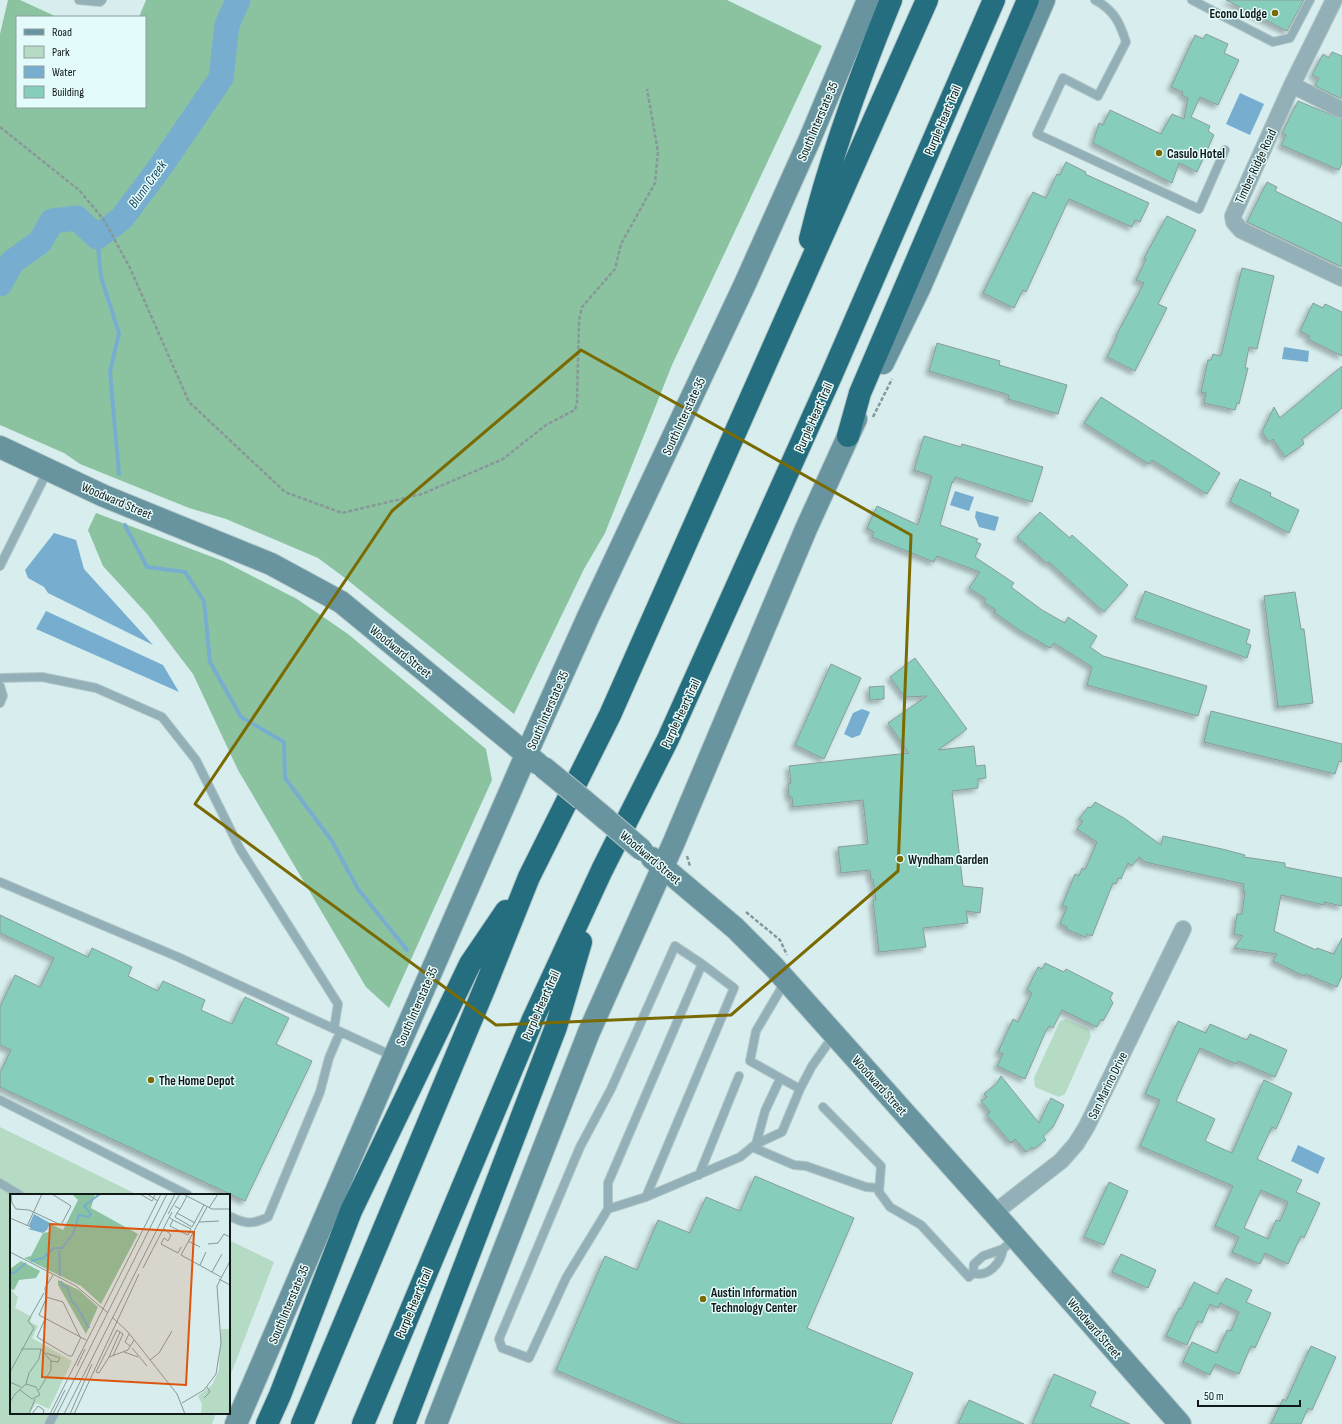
<svg xmlns="http://www.w3.org/2000/svg" width="1342" height="1424" font-family="'Sofia Sans Condensed',sans-serif">
  <defs>
    <filter id="shadow"><feDropShadow dx="-3.5" dy="3.5" stdDeviation="2" flood-color="#0004"/></filter>
  </defs>
  <rect width="100%" height="100%" fill="#d7edee"/>
  <path fill="#b6dbc4" d="M1066,1019L1089,1029L1091,1036L1065,1094L1059,1097L1035,1087L1034,1078L1060,1021Z
    M0,1127L138,1195H11V1413H216L212,1424H0Z
    M229,1240L274,1262L229,1379Z"/>
  <path fill="#8bc3a1" d="M8,0H20L57,17H17V107H145V17H139L146,0H727L822,46L672,365L605,533L584,569L514,714L345,578L318,558L226,519L189,508L80,464L64,453L0,425V34Z
    M96,513L223,561L297,599L348,634L486,749L492,780L389,1008L366,987L238,770L193,674L148,615L103,566L88,530Z"/>
  <path fill="#77aecf" d="M1240,93L1264,104L1250,135L1226,124Z
    M1284,347L1309,351L1308,362L1282,359Z
    M955,491L974,497L969,511L950,505Z
    M976,511L999,517L995,531L979,527L975,517Z
    M54,533L76,540L84,569L153,645L48,593L44,587L28,578L25,570Z
    M46,611L163,665L179,692L36,629Z
    M862,709L870,712L860,735L852,738L844,734L853,713Z
    M1298,1145L1325,1158L1318,1174L1291,1161Z"/>
  <g fill="none" stroke-linecap="round" stroke-linejoin="round">
    <path stroke="#77aecf" stroke-width="4" d="M97,237L101,277L119,333L110,372L119,474
      M125,525L147,567L185,572L204,601L210,662L241,717L284,742L285,778L332,841L358,889L407,950"/>
    <path stroke="#77aecf" stroke-width="25" d="M0,284L12,262L40,242L52,221L77,218L97,237L122,218L161,166L221,78L227,25L238,0"/>
  </g>
  <path fill="#87cdbc" stroke="#899d98" fill-rule="evenodd" filter="url(#shadow)" d="M1226,0H1304L1287,31Z
    M1206,34L1228,44L1224,53L1239,60L1218,105L1200,97L1191,117L1210,126L1208,131L1214,135L1197,172L1179,163L1172,183L1093,143L1099,123L1103,125L1110,110L1161,134L1172,114L1184,119L1188,98L1182,95L1183,92L1171,87L1195,35L1203,39Z
    M1332,52L1342,56V99L1315,86L1319,78L1312,75L1323,54L1329,58Z
    M1298,101L1342,119V163L1339,170L1281,145L1286,135L1282,133Z
    M1066,162L1086,172L1085,174L1149,203L1140,222L1135,220L1132,227L1069,199L1026,292L1023,290L1014,308L983,293L1033,192L1046,198L1057,174L1060,175Z
    M1267,182L1277,187L1275,191L1342,223V267L1247,222Z
    M1167,216L1196,230L1158,304L1167,308L1135,371L1107,357L1117,337L1116,336L1144,283L1136,280L1146,259L1144,258Z
    M1242,268L1274,276L1257,349L1249,347L1245,368H1248L1239,404L1237,403L1235,410L1204,403L1206,393L1201,392L1208,360H1211L1213,354L1221,356Z
    M1313,303L1323,308L1325,304L1342,312V356L1308,339L1310,336L1300,331Z
    M937,343L1000,361L999,365L1067,385L1058,414L1008,399L1009,395L929,371Z
    M1342,366V408L1302,439L1304,444L1285,457L1273,439L1269,442L1262,432L1274,407L1280,418Z
    M1101,397L1220,473L1207,494L1152,460L1149,464L1084,423Z
    M924,436L961,447L962,444L1043,467L1032,502L955,477L953,483L952,482L940,525L978,539L976,542L981,544L975,557L1014,583L1011,587L1042,610L1065,623L1068,617L1097,636L1090,647L1103,656L1207,686L1198,716L1087,685L1092,667L1054,643L1050,648L1019,630L994,612L996,610L984,602L986,599L969,588L980,572L937,556L934,562L872,537L874,532L867,528L877,506L918,525L932,476L914,470Z
    M1240,479L1271,493L1270,496L1299,510L1289,533L1230,502Z
    M1040,512L1070,538L1072,535L1128,585L1104,612L1049,562L1047,563L1017,537Z
    M1145,591L1250,630L1246,643L1251,645L1247,658L1135,618Z
    M1295,592L1301,629H1304L1313,703L1278,707L1264,596Z
    M915,658L967,729L938,750L974,746L976,766L985,765L986,778L978,779V788L952,791L963,886L983,888L980,913L966,911L968,923L923,928L926,947L879,952L873,900H876L873,879H871L870,870L841,873L838,847L868,844L863,800L793,807L792,797H789L788,784L791,783L789,766L909,753L888,723L927,696L905,697L890,677Z
    M831,664L861,678L824,759L795,745Z
    M884,686V699L870,700L869,687Z
    M1211,711L1342,744V762L1339,761L1335,774L1204,742Z
    M1095,802L1124,818L1161,845L1163,836L1222,849L1245,855L1244,857L1285,863V867L1342,878V906L1324,902V905L1281,895L1274,931L1316,950L1317,948L1334,954L1342,938V976L1337,987L1306,974L1304,976L1273,961L1277,954L1234,948L1243,936L1234,934L1237,914H1242L1245,891L1243,890L1244,884L1145,862L1139,857L1132,866L1128,863L1121,879L1118,878L1116,884L1113,883L1092,936L1087,934L1085,937L1066,929L1067,927L1060,924L1067,907L1062,906L1075,874L1079,876L1082,868L1085,870L1097,842L1077,829L1083,821L1079,819L1088,807L1091,808Z
    M0,915L88,957L92,948L132,967L128,976L158,991L163,981L205,1000L201,1010L232,1024L245,997L289,1018L276,1044L312,1061L245,1201L0,1087V1073L11,1050L0,1045V1007L15,975L40,987L54,958L0,933Z
    M1045,963L1064,972L1066,969L1113,993L1110,998L1113,1003L1103,1021L1101,1019L1097,1027L1062,1010L1053,1028L1049,1026L1045,1033L1025,1079L997,1066L1003,1054L998,1052L1013,1019L1018,1022L1032,993L1027,990L1038,967L1042,969Z
    M1178,1021L1206,1033L1210,1024L1247,1040L1250,1034L1287,1050L1275,1077L1238,1061L1236,1064L1200,1048L1176,1101L1215,1119L1205,1141L1232,1153L1264,1080L1292,1093L1276,1129L1272,1127L1257,1159L1302,1180L1296,1192L1320,1203L1304,1238L1301,1236L1288,1264L1265,1253L1260,1264L1232,1252L1239,1237L1215,1226L1233,1186L1140,1146L1160,1100L1145,1094ZM1261,1190L1288,1202L1280,1221L1276,1220L1268,1239L1244,1228Z
    M1001,1076L1039,1123L1051,1098L1064,1105L1053,1127L1043,1136L1046,1140L1034,1149L1032,1147L1026,1152L1015,1139L1011,1143L987,1115L990,1112L981,1101L987,1097L984,1094L997,1083Z
    M755,1176L854,1218L807,1328L913,1373L891,1424H683L556,1370L605,1256L637,1270L658,1220L690,1233L706,1197L740,1211Z
    M1109,1182L1128,1191L1104,1245L1084,1237Z
    M1121,1254L1156,1270L1148,1288L1112,1272Z
    M1226,1278L1252,1290L1246,1302L1271,1313L1255,1348L1251,1346L1239,1374L1215,1364L1210,1375L1183,1362L1192,1342L1217,1353L1227,1330L1231,1331L1239,1312L1220,1303L1218,1308L1210,1304L1202,1323L1198,1321L1187,1345L1166,1336L1179,1308L1181,1309L1194,1282L1218,1294Z
    M1311,1346L1336,1357L1312,1410L1308,1408L1301,1424H1271L1283,1399L1286,1401Z
    M1054,1374L1096,1392L1090,1406L1130,1424H1032Z
    M969,1400L1024,1424H958Z"/>
  <g fill="none" stroke-linecap="round" stroke-linejoin="round">
    <g stroke="#b3c7c7" stroke-width="10">
      <path id="lane" d="M79,0L100,2L102,0
        M1095,0C1114,10 1120,23 1126,42L1098,96L1063,78L1037,134L1199,209L1225,150
        M1192,0L1273,42L1290,38L1310,0
        M0,566L48,470
        M0,678L42,677L96,688L162,717L196,760L240,849L338,1004L334,1029
        M0,686L3,696L0,703
        M0,882L178,957L393,1056
        M785,982L756,1031L750,1061L800,1089
        M0,1100L188,1195
        M823,1107L881,1166L879,1192L890,1207L921,1225L969,1277L973,1273L974,1264L983,1256L1003,1249L1015,1238
        M756,1144L765,1111L780,1079
        M752,1147L794,1165L806,1166L866,1187L879,1188
        M699,1175L739,1076
        M0,1183L20,1195
        M646,1197L734,988L702,964
        M608,1209V1183L702,964L675,946L611,1089L580,1147L499,1339L502,1348L529,1358L566,1278L608,1209L646,1197L740,1157L756,1144L782,1132L800,1089L812,1066L834,1035
        M229,1216C245,1224 252,1225 268,1217L320,1092L329,1058L340,1032
        M973,1273C988,1278 1001,1263 1003,1249
        M49,1424L55,1413"/>
    </g>
    <g stroke="#b3c7c7" stroke-width="18">
      <path id="street" d="M1334,0L1292,85L1233,216L1234,222L1241,230L1342,278
        M1292,85L1342,110
        M994,1213L1061,1161L1076,1144L1087,1126L1183,929"/>
    </g>
    <g stroke="#b3c7c7" stroke-width="24">
      <path id="secondary" d="M883,363L920,287L1044,0
        M0,447L104,496L271,564L341,602L537,763
        M582,799L607,820
        M652,858L735,928L774,967L994,1213L1180,1424
        M236,1424L394,1057L526,755L588,617L744,286L809,141L868,0
        M436,1424L589,1032L674,842L806,529L856,419"/>
    </g>
    <g stroke="#b3c7c7" stroke-width="24">
      <path id="highway" d="M810,239C830,157 859,78 891,0
        M848,436L860,393L1028,0
        M267,1424L280,1395L351,1211L470,964L506,911
        M302,1424L485,987L529,877L610,715L927,0
        M363,1424L533,1019L602,870L668,739L832,374L994,0
        M404,1424L556,1027L581,942"/>
    </g>
    <path stroke="#889899" stroke-width="2.5" stroke-dasharray="4 2" stroke-linecap="butt" d="M0,127L79,190L104,220L130,268L189,402L285,492L342,513L422,494L503,459L546,425L575,410L577,402L579,320L582,307L615,269L621,244L655,183L658,152L647,89
      M873,417L892,379
      M687,856L690,866
      M746,912L780,940L787,955"/>
    <use href="#lane" stroke="#93b0b8" stroke-width="8"/>
    <use href="#street" stroke="#93b0b8" stroke-width="16"/>
    <use href="#secondary" stroke="#6894a0" stroke-width="22"/>
    <use href="#highway" stroke="#256e7f" stroke-width="22"/>
    <g stroke="#b3c7c7" stroke-width="24" stroke-linecap="butt">
      <path id="secondary-bridge" d="M543,767L582,799
        M607,820L642,850"/>
    </g>
    <use href="#secondary-bridge" stroke="#6894a0" stroke-width="22"/>
  </g>
  <path fill="none" stroke="#7a6a02" stroke-width="3" stroke-linejoin="round" d="M581,350L911,535L898,871L731,1015L496,1025L195,804L392,511Z"/>
  <g fill="#7a6a02" stroke="#e4fbfb" stroke-width="1.5">
    <circle cx="1275" cy="13" r="4"/>
    <circle cx="1159" cy="153" r="4"/>
    <circle cx="900" cy="859" r="4"/>
    <circle cx="151" cy="1080" r="4"/>
    <circle cx="703" cy="1299" r="4"/>
  </g>
  <g text-anchor="middle" stroke-width="3" stroke-linejoin="round" paint-order="stroke">
    <g font-size="13" font-weight="bold" fill="#101818" stroke="#e4fbfb" text-anchor="start">
      <text x="1267" y="18" text-anchor="end">Econo Lodge</text>
      <text x="1167" y="158">Casulo Hotel</text>
      <text x="908" y="864">Wyndham Garden</text>
      <text x="159" y="1085">The Home Depot</text>
      <text x="711" y="1297">Austin Information<tspan x="711" dy="15">Technology Center</tspan></text>
    </g>
    <g font-size="13" fill="#101818" stroke="#e4fbfb">
      <text transform="translate(942 120) rotate(-67)" y="5">Purple Heart Trail</text>
      <text transform="translate(817 121) rotate(-67)" y="5">South Interstate 35</text>
      <text transform="translate(1255 166) rotate(-65)" y="5">Timber Ridge Road</text>
      <text transform="translate(683 416) rotate(-65)" y="5">South Interstate 35</text>
      <text transform="translate(813 417) rotate(-66)" y="5">Purple Heart Trail</text>
      <text transform="translate(117 500) rotate(23)" y="5">Woodward Street</text>
      <text transform="translate(401 651) rotate(39)" y="5">Woodward Street</text>
      <text transform="translate(547 710) rotate(-66)" y="5">South Interstate 35</text>
      <text transform="translate(680 713) rotate(-65)" y="5">Purple Heart Trail</text>
      <text transform="translate(651 857) rotate(40)" y="5">Woodward Street</text>
      <text transform="translate(540 1005) rotate(-66)" y="5">Purple Heart Trail</text>
      <text transform="translate(416 1006) rotate(-66)" y="5">South Interstate 35</text>
      <text transform="translate(880 1085) rotate(48)" y="5">Woodward Street</text>
      <text transform="translate(1107 1085) rotate(-64)" y="5">San Marino Drive</text>
      <text transform="translate(413 1303) rotate(-67)" y="5">Purple Heart Trail</text>
      <text transform="translate(288 1304) rotate(-67)" y="5">South Interstate 35</text>
      <text transform="translate(1095 1328) rotate(49)" y="5">Woodward Street</text>
    </g>
    <g font-size="14" font-style="italic" fill="#17435b" stroke="#e4fbfb">
      <text transform="translate(147 184) rotate(-54)" y="5">Blunn Creek</text>
    </g>
  </g>
  <g transform="translate(10 1194)">
    <rect width="220" height="220" fill="#d7edee"/>
    <path d="M0,95L8,103L5,114L22,123L20,128L28,132L22,144L62,167L39,215L26,209L19,220H0ZM211,135H220V220H191L192,210L188,202L202,191L209,176Z" fill="#b6dbc4"/>
    <path d="M62,0H85L81,14L128,40L91,110L71,92L14,64L21,62L33,39L39,38L41,30L53,36L68,6ZM11,67L30,77L26,84L9,86L4,96L0,95V75ZM48,86L69,96L88,113L76,140L48,91Z" fill="#8bc3a1"/>
    <path d="M24,20L40,29L37,36L33,39L18,35L21,34L19,31Z" fill="#77aecf"/>
    <path fill="none" stroke="#77aecf" stroke-width="2" d="M49,56L50,82M21,67L33,64L44,54H52L63,40L69,21L78,23L81,20L74,12L90,0M0,79H4L16,69M51,87L53,92L57,93L62,108L66,111L79,134"/>
    <path fill="none" stroke="#879898" stroke-width="1" d="M1,0L2,9L6,15L19,16L51,31L61,12L42,0M130,0L142,7L145,1M137,0L148,7M173,0L202,15H220M165,12L170,15L167,19L185,29M197,13L171,61L211,83M199,14L208,0M170,15L177,2M167,19L165,23L182,33L194,11M158,20L170,0M159,23L163,26L160,32L178,41L181,35L163,26M0,24L21,33M189,28L209,27M17,32L32,0M153,34L161,41L158,47L154,44L151,50L168,59L171,53M178,47L190,53M198,50L208,49L214,40L220,43M0,58L66,92L98,119M190,71L196,58M133,74L162,18M202,78L212,60M43,81L35,94L36,105L29,121L76,146M209,85L220,91M36,103L53,108L70,143M102,123L118,138L167,200L175,220M35,125L27,143L59,162H62L71,143M119,140L115,148L120,152M122,154L137,172M11,155H31L41,167V176L29,196M114,158L128,163M36,159L50,164L48,168L41,167M103,162L113,140L110,138M99,163L110,138L107,136L86,178L89,179L99,163L118,156L124,146M140,166L149,159L162,137M67,172L75,155M0,178L24,134L18,127L34,99M0,188L11,193M16,190L19,179L29,165L31,155M194,204L200,198L197,193M0,208L5,200L16,190L26,193L30,201L22,205L10,196M172,209L194,196L206,180L211,149L207,92L220,67M19,220L25,205M22,220L28,212L34,216L33,220M40,220L151,0M43,220L55,196M47,220L157,0M54,220L165,0M60,220L82,170M64,220L129,80"/>
    <path fill="#dd560d" fill-opacity="0.15" stroke="#dd560d" stroke-width="2" d="M40,30L184,38L176,191L32,183Z"/>
    <rect width="220" height="220" fill="none" stroke="#101818" stroke-width="2"/>
  </g>
  <rect x="16" y="16" width="130" height="92" fill="#e4fbfb" stroke="#8fa0a0"/>
  <rect x="24" y="29" width="20" height="6" fill="#6894a0" stroke="#8fa0a0"/>
  <text x="52" y="36" font-size="12" fill="#101818">Road</text>
  <rect x="24" y="46" width="20" height="12" fill="#b6dbc4" stroke="#8fa0a0"/>
  <text x="52" y="56" font-size="12" fill="#101818">Park</text>
  <rect x="24" y="66" width="20" height="12" fill="#77aecf" stroke="#8fa0a0"/>
  <text x="52" y="76" font-size="12" fill="#101818">Water</text>
  <rect x="24" y="86" width="20" height="12" fill="#87cdbc" stroke="#8fa0a0"/>
  <text x="52" y="96" font-size="12" fill="#101818">Building</text>
  <path d="M1198 1400v6h102v-6" fill="none" stroke="#101818" stroke-width="2"/>
  <text x="1204" y="1400" font-size="12" fill="#101818" stroke="#e4fbfb" stroke-width="3" paint-order="stroke">50 m</text>
</svg>
